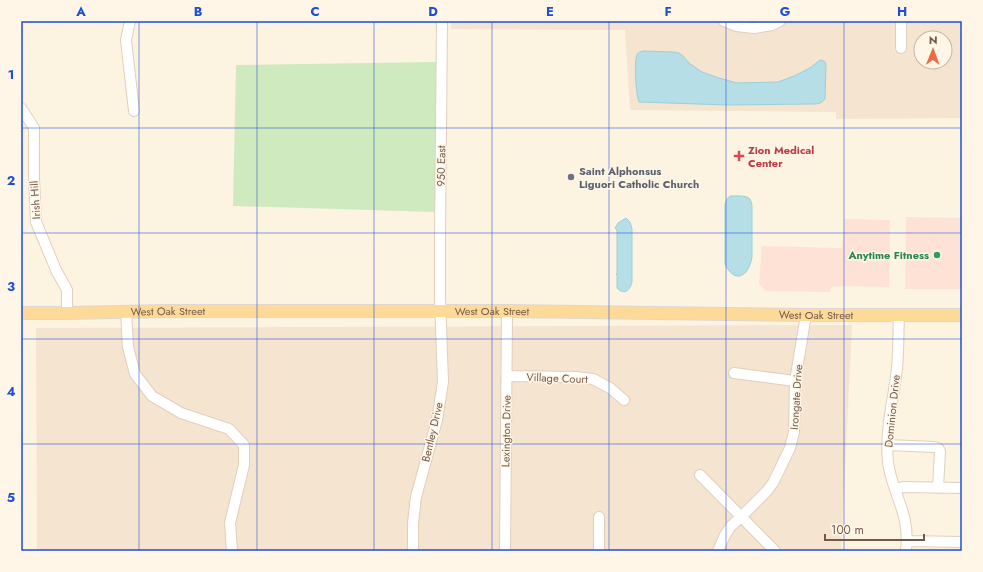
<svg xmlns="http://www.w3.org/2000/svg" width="983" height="572" font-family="Jost,sans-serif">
  <rect width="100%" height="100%" fill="#fdf3e1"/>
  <path fill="#f4e4d0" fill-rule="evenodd" d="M451,21H962V118L836,119V112L630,110L625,30L451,29ZM921,38H945V62H921Z
    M852,325L841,551H37L36,328Z"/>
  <path fill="#fde2d5" d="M906,217L962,218V289H905Z
    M845,219L890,220L889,287L843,286L831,287L830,292L766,291L759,284L762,246L842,248Z"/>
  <path fill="#d0eac0" d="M436,62L435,212L233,206L236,65Z"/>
  <path fill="#b6dee6" stroke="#9cced8" d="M643,51L673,52L679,53L683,56L689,63L702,72L719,78L737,83L778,82L794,76L810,68L820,60L824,61L826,64L825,98C823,104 817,104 811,104L728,105L639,102C636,96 634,61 637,55C638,52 640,52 643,51Z
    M730,196C735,196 747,195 750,199C751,201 752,205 752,206V257C749,276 735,285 725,264V204L727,199Z
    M626,218L630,222L632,229V282C630,290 625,296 617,288V275L616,274L617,273V230L615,228L618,223Z"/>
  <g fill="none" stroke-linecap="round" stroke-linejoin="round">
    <g stroke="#e1cfbd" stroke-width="12">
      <path id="minor" d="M130,21L126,40L134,111
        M724,21L736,26L754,28L772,25L780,21
        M901,48V21
        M21,108L34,128V178L36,222L56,270L67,290V313
        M126,311L128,347L135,374L152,396L181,413L229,429L244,445V465L230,523L232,551
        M899,315C898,336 899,357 896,377C892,405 885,433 888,462C890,482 901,501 905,521C907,531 907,541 906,551
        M734,373L795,381
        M507,376L575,377L593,379L610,388L624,400
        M887,445L934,447L938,448L940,451L938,488
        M700,475L775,551
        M895,489L903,487L962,488
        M907,541L962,542
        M413,551V523L416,497L437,420L443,382L440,298V236L442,21
        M505,551L507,311
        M599,551V517
        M718,551L725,535L731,526L741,517L766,492L773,483L790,448L794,432L795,381L806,315"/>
    </g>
    <g stroke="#ded7d3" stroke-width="14">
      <g id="major">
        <path id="s1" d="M21,313H67L167,311H507L806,315H962"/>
      </g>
    </g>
    <use href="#minor" stroke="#fff" stroke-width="10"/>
    <use href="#major" stroke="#fdda98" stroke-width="12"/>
  </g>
  <path fill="none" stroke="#1d4ed8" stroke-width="1" stroke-opacity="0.55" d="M139,21V551M257,21V551M374,21V551M492,21V551M609,21V551M726,21V551M844,21V551M21,128H962M21,233H962M21,339H962M21,444H962"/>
  <path fill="#e0444e" stroke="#fff6e8" stroke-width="1.5" d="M737 150h4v4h4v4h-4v4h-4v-4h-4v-4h4z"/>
  <circle fill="#6b7280" stroke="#fff6e8" stroke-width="1.5" cx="571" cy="177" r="4"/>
  <circle fill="#2e9e5b" stroke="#fff6e8" stroke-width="1.5" cx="937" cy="255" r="4"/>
  <g text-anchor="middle" stroke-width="3" stroke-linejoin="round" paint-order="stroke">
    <g font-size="11" font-weight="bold" fill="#be3a42" stroke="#fff6e8" text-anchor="start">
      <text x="748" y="154">Zion Medical<tspan x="748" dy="13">Center</tspan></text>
    </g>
    <g font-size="11" fill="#745948" stroke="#fff6e8">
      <text transform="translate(441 166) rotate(-89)" y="4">950 East</text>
      <text transform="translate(35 200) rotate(-94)" y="4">Irish Hill</text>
      <text dy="4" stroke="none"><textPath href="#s1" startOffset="147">West Oak Street</textPath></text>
      <text dy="4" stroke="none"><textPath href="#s1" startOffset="471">West Oak Street</textPath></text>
      <text dy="4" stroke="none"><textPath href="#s1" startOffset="795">West Oak Street</textPath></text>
      <text transform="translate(557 378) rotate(2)" y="4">Village Court</text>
      <text transform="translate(796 397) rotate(-86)" y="4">Irongate Drive</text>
      <text transform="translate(892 411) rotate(-84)" y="4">Dominion Drive</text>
      <text transform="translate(506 431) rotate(-89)" y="4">Lexington Drive</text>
      <text transform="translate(432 432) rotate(-77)" y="4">Bentley Drive</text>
    </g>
    <g font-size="11" font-weight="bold" fill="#5b616d" stroke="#fff6e8" text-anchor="start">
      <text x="579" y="175">Saint Alphonsus<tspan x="579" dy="13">Liguori Catholic Church</tspan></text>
    </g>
    <g font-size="11" font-weight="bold" fill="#27864d" stroke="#fff6e8" text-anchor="end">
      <text x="929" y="259">Anytime Fitness</text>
    </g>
  </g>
  <rect width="983" height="572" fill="none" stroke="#fff6e8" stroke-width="44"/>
  <g transform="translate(933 50) rotate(1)"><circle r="19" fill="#fff6e8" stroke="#c7b7a8"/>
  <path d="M0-3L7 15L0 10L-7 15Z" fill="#ea6c43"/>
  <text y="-6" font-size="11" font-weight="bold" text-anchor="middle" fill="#745948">N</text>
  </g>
  <path d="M825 534v6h99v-6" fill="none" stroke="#745948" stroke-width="2"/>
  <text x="831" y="534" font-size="12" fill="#745948" stroke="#fff6e8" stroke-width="3" paint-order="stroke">100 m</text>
  <rect x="22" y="22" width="939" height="528" fill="none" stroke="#1d4ed8" stroke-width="1.5"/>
  <g font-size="13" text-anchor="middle" font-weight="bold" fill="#1d4ed8">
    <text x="81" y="16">A</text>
    <text x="198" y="16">B</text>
    <text x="315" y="16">C</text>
    <text x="433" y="16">D</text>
    <text x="550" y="16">E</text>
    <text x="668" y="16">F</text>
    <text x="785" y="16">G</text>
    <text x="902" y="16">H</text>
    <text x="11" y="79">1</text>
    <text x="11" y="185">2</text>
    <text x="11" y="291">3</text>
    <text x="11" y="396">4</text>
    <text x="11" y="502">5</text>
  </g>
</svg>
